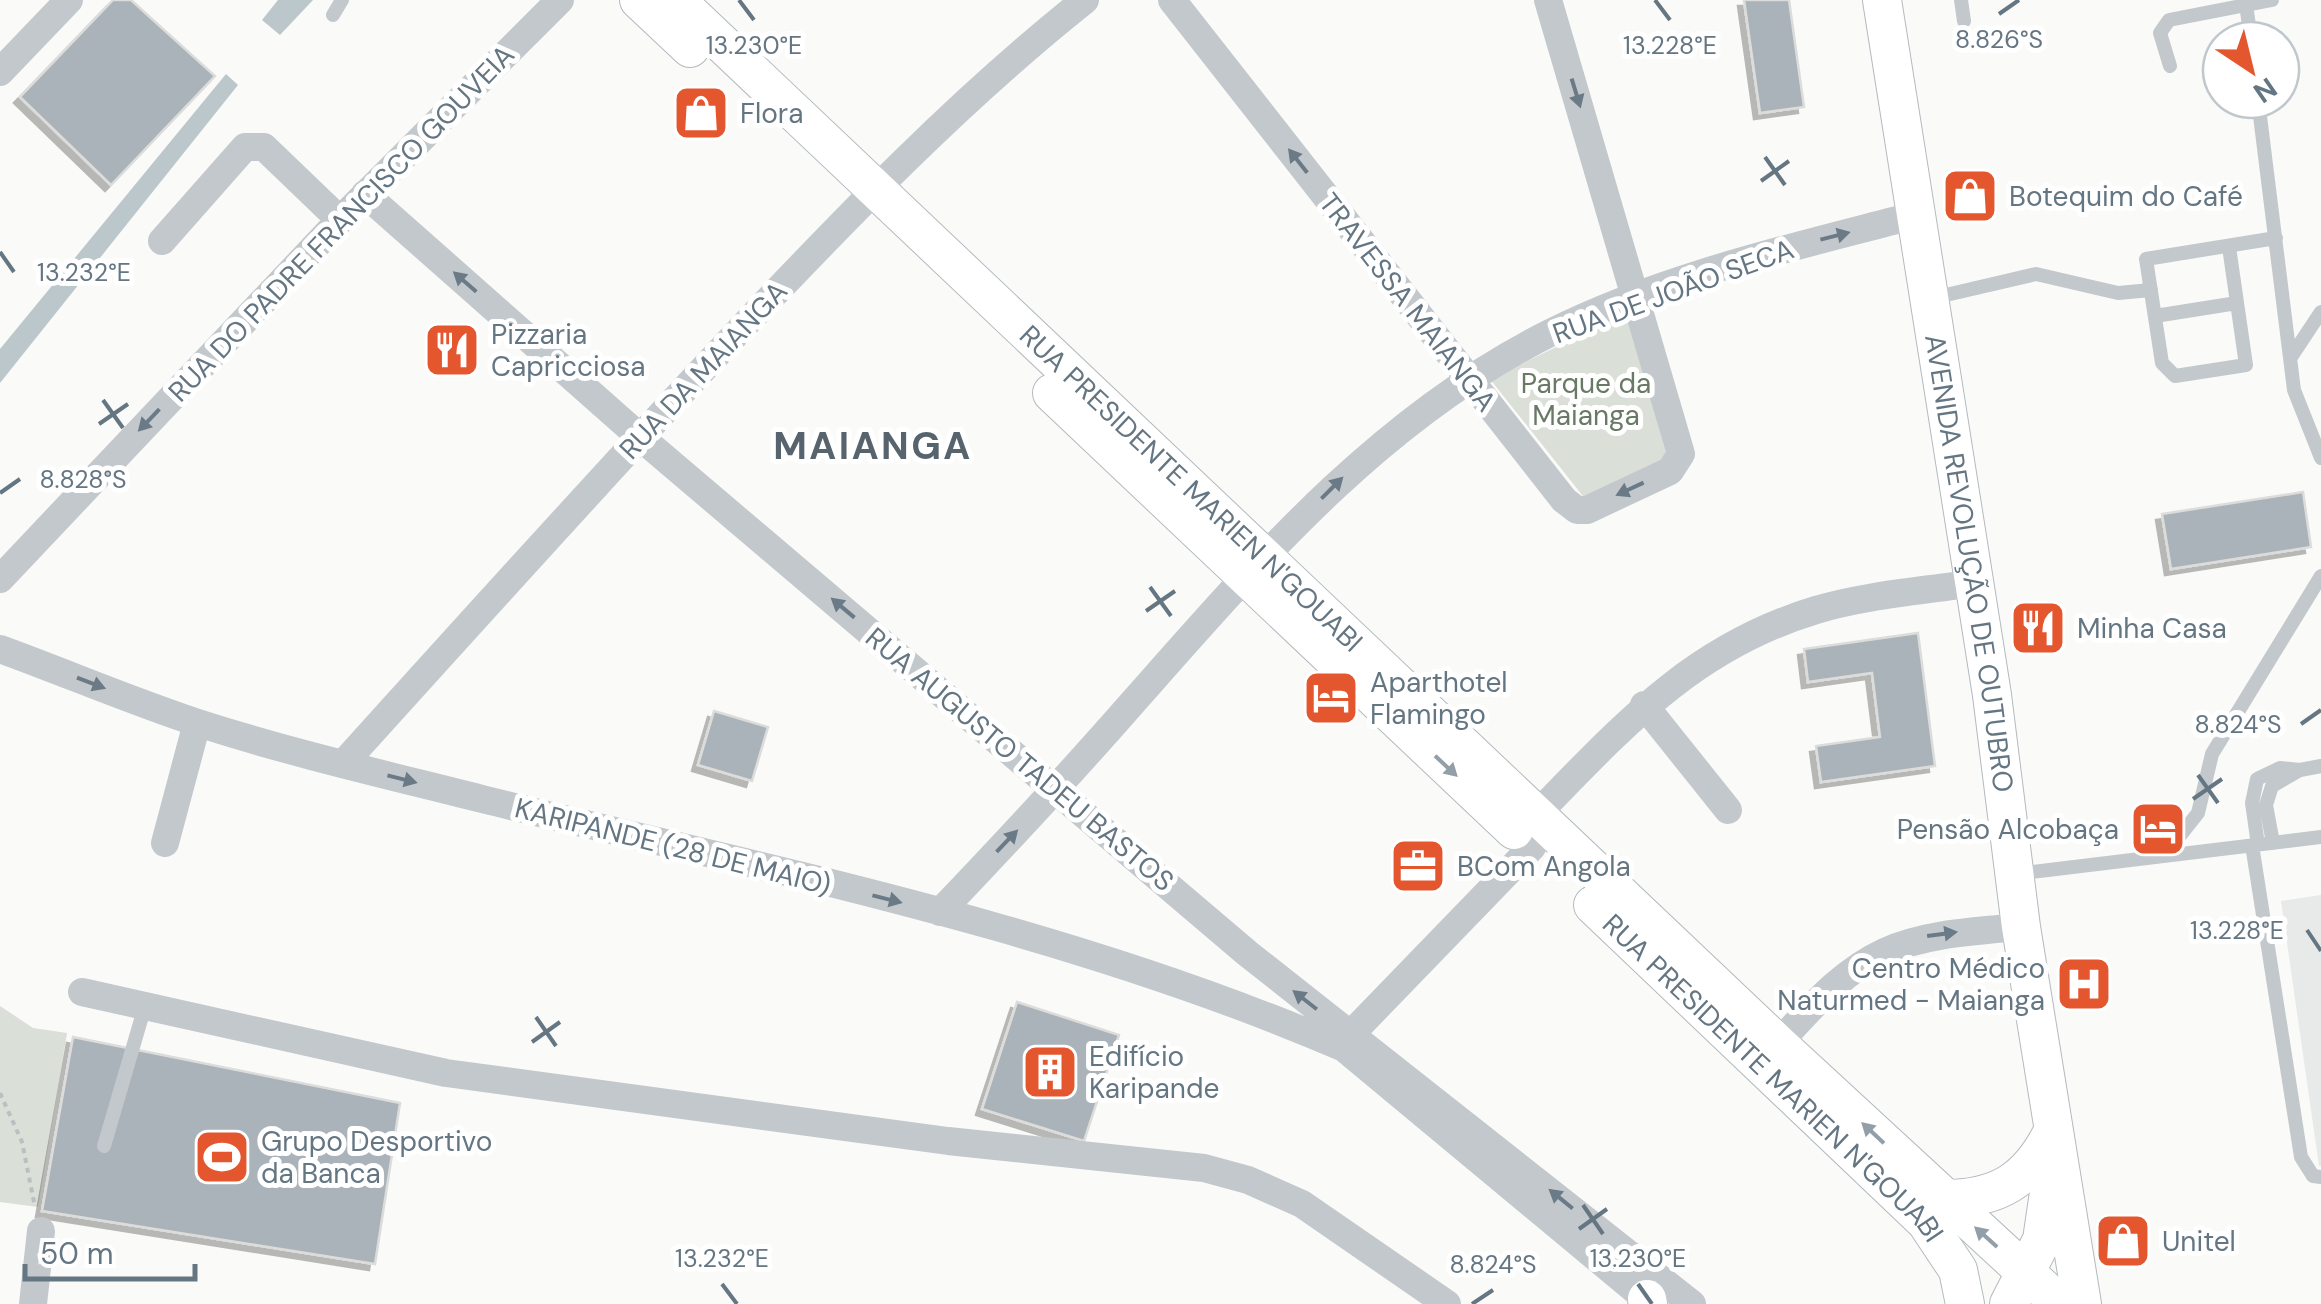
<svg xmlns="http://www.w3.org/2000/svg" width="2321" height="1304" font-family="'DM Sans',sans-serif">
  <defs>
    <filter id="shadow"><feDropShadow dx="-6" dy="6" stdDeviation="0" flood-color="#0004"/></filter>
  </defs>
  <rect width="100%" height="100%" fill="#fafaf8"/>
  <path fill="#e8e9e9" d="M2321,895V1166H2319L2281,901Z"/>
  <path fill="#dadfd7" d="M1627,313L1668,460L1586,500L1490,379Z
    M0,1006L33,1028L67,1033L38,1207L0,1202Z"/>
  <path fill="#bbc7cb" d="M278,0H313L280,35L262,20Z
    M226,74L238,85L0,383V349Z"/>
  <path fill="#aab3b9" stroke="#dcdcda" stroke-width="2.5" filter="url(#shadow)" d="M113,0H131L215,76L111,185L20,97Z
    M1744,0H1789L1804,107L1760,113Z
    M2303,492L2311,547L2171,569L2162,514Z
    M1918,633L1935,766L1821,782L1816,746L1880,737L1872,673L1808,682L1804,649Z
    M714,711L768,727L752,781L698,765Z
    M1017,1002L1119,1035L1084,1141L982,1109Z
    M73,1037L400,1103L375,1264L42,1211Z"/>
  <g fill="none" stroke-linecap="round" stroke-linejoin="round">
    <g stroke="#b3babf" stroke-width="40">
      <g id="secondary">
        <path d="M639,0L690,48"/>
        <path id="s1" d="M676,0L1778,1044L2060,1304"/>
        <path id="s2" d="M1882,0L1992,695L2021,927L2082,1304"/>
        <path d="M1052,393L1514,830"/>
        <path id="s3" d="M1593,905L1926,1222L1958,1270L1965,1304"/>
        <path d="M1944,1199C1997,1199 2028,1181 2052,1133"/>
        <path d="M1647,1299L1648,1304"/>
        <path d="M2009,1304L2042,1240L2051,1179"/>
      </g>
    </g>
    <path stroke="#bbbfc2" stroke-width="4" stroke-dasharray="5 5" stroke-linecap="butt" d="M0,1093L22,1142L35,1207"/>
    <path stroke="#c3c8cc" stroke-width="14" d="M1961,0L1964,21
      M2246,4L2251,40
      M333,15L342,0
      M2170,66L2160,33L2169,20L2272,0
      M2258,100L2294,390L2321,458
      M2229,247L2246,365L2175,376L2162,363L2146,259L2276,238
      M1933,298L2036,274L2118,293L2151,290
      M2155,316L2237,303
      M2291,357L2321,312
      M2273,843L2266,805L2272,786L2300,770L2321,766
      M2252,845L2301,1157L2313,1176L2321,1177
      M2258,845L2252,803L2257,779L2280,768L2300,770
      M2144,858L2179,837L2198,813L2212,754L2321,576
      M2015,874L2321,837
      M104,1146L145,1006"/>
    <path stroke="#c3c8cc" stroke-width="28" d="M1172,0L1564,500L1577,510H1587L1670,471L1681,454L1548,0
      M0,72L69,0
      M365,194L640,437L1247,953L1692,1304
      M162,241L245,147H264L340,220
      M0,579L340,220L560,0
      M0,649C66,673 131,701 198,723C291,753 387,775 482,799C771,870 1069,929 1344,1048L1652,1304
      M1644,705L1728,810
      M343,764C473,620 603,476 736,334C847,217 958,101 1085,0
      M1536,815C1623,726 1693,647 1816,610C1866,595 1923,591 1974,583
      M165,843L197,723
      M940,912C1006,843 1071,773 1134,701C1258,561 1380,418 1550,333C1664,276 1794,247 1916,215
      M82,992L446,1073L948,1141L1204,1168L1248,1180L1302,1204L1447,1304
      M1350,1035L1532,847
      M1778,1044C1865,945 1893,937 2021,927
      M33,1304L41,1231"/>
    <use href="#secondary" stroke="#fff" stroke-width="38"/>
  </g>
  <defs><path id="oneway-solid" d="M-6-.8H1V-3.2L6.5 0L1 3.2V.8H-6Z" transform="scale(2.5)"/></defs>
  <g fill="#6a7a87">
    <use href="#oneway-solid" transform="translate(1576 93) rotate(73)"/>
    <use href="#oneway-solid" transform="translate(1298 161) rotate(-128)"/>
    <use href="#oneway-solid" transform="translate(1835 236) rotate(-14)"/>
    <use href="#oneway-solid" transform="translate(465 282) rotate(-139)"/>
    <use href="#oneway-solid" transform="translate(149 420) rotate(134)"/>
    <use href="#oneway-solid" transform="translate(1332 488) rotate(-45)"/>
    <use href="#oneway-solid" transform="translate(1630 489) rotate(155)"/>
    <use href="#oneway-solid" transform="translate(843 608) rotate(-140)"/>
    <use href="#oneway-solid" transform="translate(91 683) rotate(21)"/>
    <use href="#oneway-solid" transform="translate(402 779) rotate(14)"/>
    <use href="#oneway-solid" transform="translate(1007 841) rotate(-46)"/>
    <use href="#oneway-solid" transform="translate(887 899) rotate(14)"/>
    <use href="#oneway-solid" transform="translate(1942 934) rotate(-8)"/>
    <use href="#oneway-solid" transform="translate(1305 1000) rotate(-142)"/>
    <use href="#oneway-solid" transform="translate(1561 1199) rotate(-141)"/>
  </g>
  <g fill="#939fa8">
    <use href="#oneway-solid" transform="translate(1446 766) rotate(43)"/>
    <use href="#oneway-solid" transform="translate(1873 1133) rotate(-137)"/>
    <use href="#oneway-solid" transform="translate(1986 1237) rotate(-138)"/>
  </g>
  <path fill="none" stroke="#657683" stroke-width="4" d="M739,0L754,20M1655,0L1670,20M1999,14L2019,0M1765,157L1785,185M1761,181L1789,161M0,252L14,272M103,400L123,428M99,424L128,404M0,493L20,479M1150,587L1171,616M1146,611L1175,591M2301,724L2321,710M2198,775L2218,803M2193,799L2222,779M2307,930L2321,951M536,1017L556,1046M532,1042L560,1022M1583,1205L1603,1234M1579,1229L1607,1209M722,1284L737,1304M1638,1284L1652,1304M1472,1304L1493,1290"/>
  <defs>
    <g id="shop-square" transform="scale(2.875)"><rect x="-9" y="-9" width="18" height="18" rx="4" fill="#e4572e" stroke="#fff"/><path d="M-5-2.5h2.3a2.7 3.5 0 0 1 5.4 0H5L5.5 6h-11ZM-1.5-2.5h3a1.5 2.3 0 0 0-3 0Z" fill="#fff"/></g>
    <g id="restaurant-square" transform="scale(2.875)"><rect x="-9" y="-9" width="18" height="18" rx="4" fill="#e4572e" stroke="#fff"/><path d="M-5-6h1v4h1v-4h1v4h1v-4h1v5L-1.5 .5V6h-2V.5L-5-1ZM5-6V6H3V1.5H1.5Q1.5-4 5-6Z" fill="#fff"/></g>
    <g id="hotel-square" transform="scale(2.875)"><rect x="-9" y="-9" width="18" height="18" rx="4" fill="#e4572e" stroke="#fff"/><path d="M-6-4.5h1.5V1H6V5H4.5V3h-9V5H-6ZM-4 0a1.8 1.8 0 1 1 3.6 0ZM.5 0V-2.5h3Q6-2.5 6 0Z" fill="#fff"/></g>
    <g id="office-square" transform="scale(2.875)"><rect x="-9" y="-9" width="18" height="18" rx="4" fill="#e4572e" stroke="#fff"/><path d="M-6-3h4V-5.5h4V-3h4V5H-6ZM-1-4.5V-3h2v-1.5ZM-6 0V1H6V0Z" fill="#fff"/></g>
    <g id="hospital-square" transform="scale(2.875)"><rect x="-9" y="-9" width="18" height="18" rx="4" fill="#e4572e" stroke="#fff"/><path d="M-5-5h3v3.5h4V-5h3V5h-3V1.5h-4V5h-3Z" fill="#fff"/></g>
    <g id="building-square" transform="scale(2.875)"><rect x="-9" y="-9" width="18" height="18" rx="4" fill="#e4572e" stroke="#fff"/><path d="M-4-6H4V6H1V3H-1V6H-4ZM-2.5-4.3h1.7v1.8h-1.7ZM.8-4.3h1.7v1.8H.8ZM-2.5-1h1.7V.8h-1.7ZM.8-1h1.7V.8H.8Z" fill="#fff"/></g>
    <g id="stadium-square" transform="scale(2.875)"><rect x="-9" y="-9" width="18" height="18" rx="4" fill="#e4572e" stroke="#fff"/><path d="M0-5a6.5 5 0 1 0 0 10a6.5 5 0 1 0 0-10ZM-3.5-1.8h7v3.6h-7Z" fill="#fff"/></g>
  </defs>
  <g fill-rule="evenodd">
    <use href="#shop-square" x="701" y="113"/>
    <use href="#shop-square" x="1970" y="196"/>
    <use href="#restaurant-square" x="452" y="350"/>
    <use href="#restaurant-square" x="2038" y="628"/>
    <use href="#hotel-square" x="1331" y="698"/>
    <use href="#hotel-square" x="2158" y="829"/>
    <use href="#office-square" x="1418" y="866"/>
    <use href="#hospital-square" x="2084" y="984"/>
    <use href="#building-square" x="1050" y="1072"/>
    <use href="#stadium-square" x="222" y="1157"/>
    <use href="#shop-square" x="2123" y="1241"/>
  </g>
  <g text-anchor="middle" stroke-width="10" stroke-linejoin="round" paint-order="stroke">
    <g font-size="28" fill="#657683" stroke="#fff" text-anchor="start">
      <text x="740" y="123">Flora</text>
      <text x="2009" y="206">Botequim do Café</text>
      <text x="491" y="344">Pizzaria<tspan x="491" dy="32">Capricciosa</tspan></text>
      <text x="2077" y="638">Minha Casa</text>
      <text x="1370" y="692">Aparthotel<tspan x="1370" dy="32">Flamingo</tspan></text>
      <text x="2119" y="839" text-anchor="end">Pensão Alcobaça</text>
      <text x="1457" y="876">BCom Angola</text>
      <text x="2045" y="978" text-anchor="end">Centro Médico<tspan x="2045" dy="32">Naturmed - Maianga</tspan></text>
      <text x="1089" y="1066">Edifício<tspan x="1089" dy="32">Karipande</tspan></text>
      <text x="261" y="1151">Grupo Desportivo<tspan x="261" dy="32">da Banca</tspan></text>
      <text x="2162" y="1251">Unitel</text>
    </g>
    <g font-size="28" fill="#657683" stroke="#fff">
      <text transform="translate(341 223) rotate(-46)" y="10">RUA DO PADRE FRANCISCO GOUVEIA</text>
      <text transform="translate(1673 291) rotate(-20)" y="10">RUA DE JOÃO SECA</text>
      <text transform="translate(1408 302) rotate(52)" y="10">TRAVESSA MAIANGA</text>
      <text transform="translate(703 370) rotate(-47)" y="10">RUA DA MAIANGA</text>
      <text dy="10" stroke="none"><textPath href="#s1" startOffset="710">RUA PRESIDENTE MARIEN N'GOUABI</textPath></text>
      <text dy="10" stroke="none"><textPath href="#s2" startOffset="570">AVENIDA REVOLUÇÃO DE OUTUBRO</textPath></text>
      <text transform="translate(1020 759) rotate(40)" y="10">RUA AUGUSTO TADEU BASTOS</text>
      <text transform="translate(673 846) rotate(14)" y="10">KARIPANDE (28 DE MAIO)</text>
      <text dy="10" stroke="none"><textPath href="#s3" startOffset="250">RUA PRESIDENTE MARIEN N'GOUABI</textPath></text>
    </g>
    <g font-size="28" fill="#687a64" stroke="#fff">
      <text x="1586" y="393">Parque da<tspan x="1586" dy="32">Maianga</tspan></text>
    </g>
    <g font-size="38" font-weight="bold" letter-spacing="2.5" fill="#57646e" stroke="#fff">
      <text x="873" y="459">MAIANGA</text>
    </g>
  </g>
  <g font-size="25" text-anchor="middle" fill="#657683" stroke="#fff" stroke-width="10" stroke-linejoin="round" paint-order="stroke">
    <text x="1999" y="48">8.826°S</text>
    <text x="754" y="54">13.230°E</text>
    <text x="1670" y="54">13.228°E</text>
    <text x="84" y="281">13.232°E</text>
    <text x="83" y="488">8.828°S</text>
    <text x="2238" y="733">8.824°S</text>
    <text x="2237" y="939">13.228°E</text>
    <text x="722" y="1267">13.232°E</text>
    <text x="1638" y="1267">13.230°E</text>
    <text x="1493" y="1273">8.824°S</text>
  </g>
  <g transform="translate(2251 70) rotate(145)"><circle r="48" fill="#ffffff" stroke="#c1c8cd" stroke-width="2.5"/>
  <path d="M0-8L18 38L0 25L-18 38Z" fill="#e4572e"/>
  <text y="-15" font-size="28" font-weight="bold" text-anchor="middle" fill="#657683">N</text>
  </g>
  <path d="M25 1264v15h170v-15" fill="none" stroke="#657683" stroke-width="5"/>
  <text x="40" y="1264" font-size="30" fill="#657683" stroke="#ffffff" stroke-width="8" paint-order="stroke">50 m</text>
</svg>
